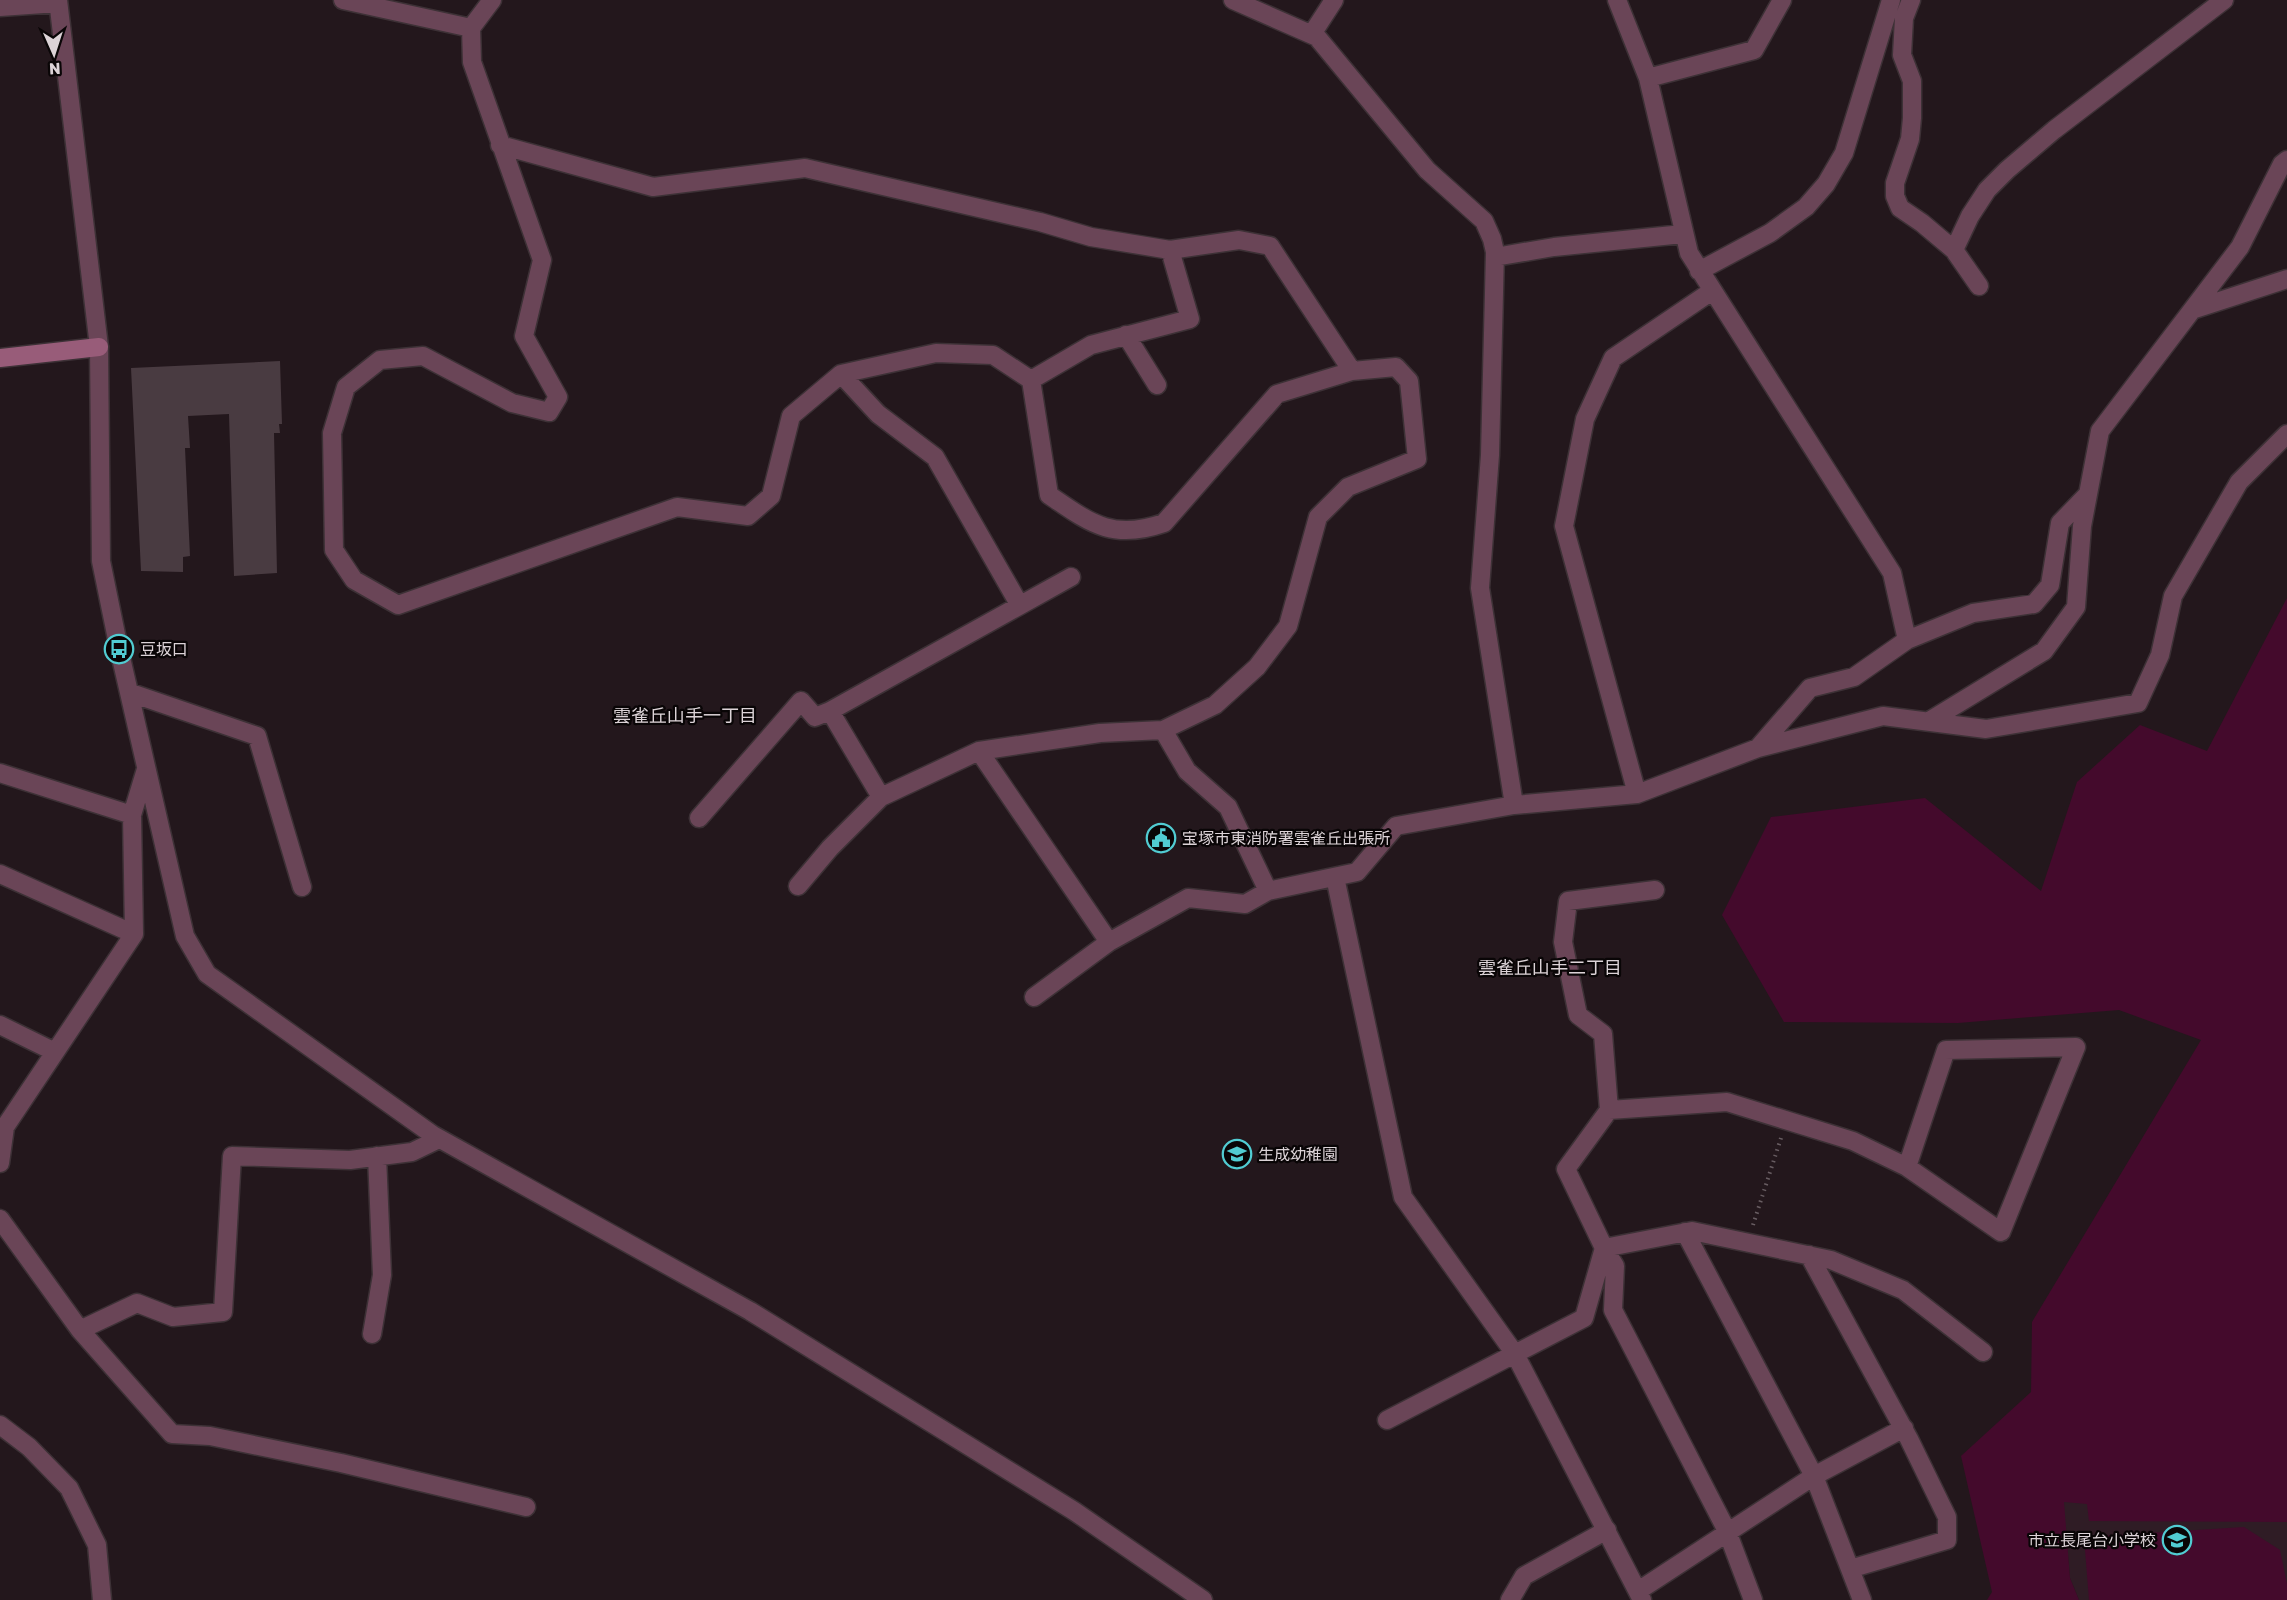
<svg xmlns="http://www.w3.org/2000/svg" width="2287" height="1600" font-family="Rubik,'Noto Sans JP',sans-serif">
  <rect width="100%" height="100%" fill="#23171c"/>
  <path fill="#2f1c25" d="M2287,1472V1600H2079L2070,1578L2063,1502Z"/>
  <path fill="#440a2c" d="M2287,598V1522L2089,1521L2087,1504L2064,1502L2070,1578L2079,1600H1987L1992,1592L1961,1456L2031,1392L2032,1322L2201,1040L2119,1010L1958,1023L1784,1022L1722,915L1771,817L1925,798L2041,891L2077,782L2140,725L2207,751Z
    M2244,1527L2280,1550L2287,1584V1600H2089L2084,1537Z"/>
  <path fill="#493b41" d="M280,361L282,424H279L280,433H274L277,573L234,576L229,414L188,416L190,448H185L190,556L183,557V572L141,571L131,368Z"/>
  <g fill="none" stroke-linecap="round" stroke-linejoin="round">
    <g stroke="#3d3136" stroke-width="21">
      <path id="street" d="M58,0L99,347L101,561L119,649L185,936L207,974L433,1135L750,1311L1074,1511L1203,1600
        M343,0L471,28
        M492,0L471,28L472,62L542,260L524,336L558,397L549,412L512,403L423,356L380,360L346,387L332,433L334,550L354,580L398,605L677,507L748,516L771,496L791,416L841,374L936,353L993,355L1031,380L1091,345L1190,319L1170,250L1091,237L1040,222L805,168L653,187L500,145
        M1233,0L1317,37L1427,170L1484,221L1492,239L1495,252L1490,455L1480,588L1514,805
        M1617,0L1648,78L1689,253L1892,573L1907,640
        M1911,0L1904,18L1902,55L1912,81V118L1910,139L1895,183V196L1900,208L1922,223L1954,250
        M0,7L58,3
        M1312,34L1334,0
        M1648,78L1754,50L1782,0
        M1495,257L1554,247L1683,234
        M1699,271L1770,233L1806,207L1826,184L1844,153L1891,0
        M1979,286L1954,250L1970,216L1987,190L2007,170L2054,130L2224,0
        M2195,309L2287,279
        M1126,335L1157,385
        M841,374L878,414L935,457L1019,604
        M1031,380L1049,495C1090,523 1112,541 1164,523L1277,394L1352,371
        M131,693L257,736L302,887
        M830,711L881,797
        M1931,720L2044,651L2076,607L2082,526L2100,431L2240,247L2282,164L2287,160
        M1163,730L1215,705L1257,667L1288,626L1318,517L1348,487L1417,459L1409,381L1396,367L1352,371L1270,246L1239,240L1170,250
        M1758,748L1810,688L1854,677L1907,640L1973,613L2034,604L2050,585L2060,523L2088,494
        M979,751L1109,942L1188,898L1245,904L1268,891
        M0,773L132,815L146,769
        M1637,794L1564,526L1585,419L1613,358L1712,291
        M699,818L801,701L815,717L830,711L1071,577
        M0,874L134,934
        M1335,877L1403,1197L1515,1354L1642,1600
        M798,886L830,848L881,797L979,751L1100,733L1163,730L1187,771L1228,807L1268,891L1357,872L1396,826L1514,805L1637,794L1758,748L1883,716L1986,729L2138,703L2160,655L2173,596L2239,482L2287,434
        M1034,997L1109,942
        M0,1025L55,1052
        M1609,1110L1727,1102L1853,1141L1907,1167L2001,1232L2076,1047L1946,1050L1907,1167
        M0,1163L5,1127L134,934L132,815
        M0,1219L80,1330L172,1434L210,1436L341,1463L526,1507
        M1685,1232L1814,1476L1862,1600
        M1809,1255L1909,1439L1947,1517V1540L1850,1569
        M80,1330L137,1303L173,1317L223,1312L232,1156L350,1160L412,1152L439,1139
        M372,1334L382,1275L377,1156
        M1387,1420L1584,1318L1604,1248L1566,1169L1609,1110L1603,1034L1578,1015L1563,942L1568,901L1655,890
        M0,1425L29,1447L69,1488L97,1545L102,1600
        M1638,1591L1814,1476L1904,1428
        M1510,1600L1524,1576L1607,1530
        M1753,1600L1727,1531L1613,1310L1615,1266L1604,1248L1692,1231L1831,1260L1903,1290L1983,1352"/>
    </g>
    <g stroke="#3d3136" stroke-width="21">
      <path id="secondary" d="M0,358L99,347"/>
    </g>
    <path stroke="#685d62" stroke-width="4" stroke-dasharray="1.5 4.5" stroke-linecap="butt" d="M1753,1225L1781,1138"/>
    <use href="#street" stroke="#6a4557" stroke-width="18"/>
    <use href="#secondary" stroke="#985c79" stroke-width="18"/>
  </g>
  <defs>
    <g id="bus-ring" transform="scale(1.5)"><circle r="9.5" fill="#090506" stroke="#51ccd2" stroke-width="1.5"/><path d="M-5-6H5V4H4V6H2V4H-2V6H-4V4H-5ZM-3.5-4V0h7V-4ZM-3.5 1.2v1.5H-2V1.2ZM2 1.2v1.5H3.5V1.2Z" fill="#51ccd2"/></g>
    <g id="civic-ring" transform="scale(1.5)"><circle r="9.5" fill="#090506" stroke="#51ccd2" stroke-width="1.5"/><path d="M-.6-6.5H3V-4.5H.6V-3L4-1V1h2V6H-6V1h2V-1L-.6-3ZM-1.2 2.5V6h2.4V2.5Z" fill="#51ccd2"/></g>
    <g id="school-ring" transform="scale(1.5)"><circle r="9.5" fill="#090506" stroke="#51ccd2" stroke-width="1.5"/><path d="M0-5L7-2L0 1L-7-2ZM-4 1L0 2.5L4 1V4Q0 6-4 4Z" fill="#51ccd2"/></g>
  </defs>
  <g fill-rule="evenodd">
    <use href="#bus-ring" x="119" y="649"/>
    <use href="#civic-ring" x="1161" y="838"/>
    <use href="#school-ring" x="1237" y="1154"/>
    <use href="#school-ring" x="2177" y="1540"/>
  </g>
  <g text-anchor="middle" stroke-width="4.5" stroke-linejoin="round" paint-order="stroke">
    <g font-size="16" fill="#dcd3d7" stroke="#090506" text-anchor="start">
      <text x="140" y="655">豆坂口</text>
      <text x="1182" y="844">宝塚市東消防署雲雀丘出張所</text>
      <text x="1258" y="1160">生成幼稚園</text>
      <text x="2156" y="1546" text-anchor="end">市立長尾台小学校</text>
    </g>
    <g font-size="18" fill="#dcd3d7" stroke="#090506">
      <text x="685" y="722">雲雀丘山手一丁目</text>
      <text x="1550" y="974">雲雀丘山手二丁目</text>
    </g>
  </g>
  <g transform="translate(54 54) rotate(177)" stroke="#090506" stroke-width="4.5" paint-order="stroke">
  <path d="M0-4.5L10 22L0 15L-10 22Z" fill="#dcd3d7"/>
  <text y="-9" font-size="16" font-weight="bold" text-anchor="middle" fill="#dcd3d7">N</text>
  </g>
</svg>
